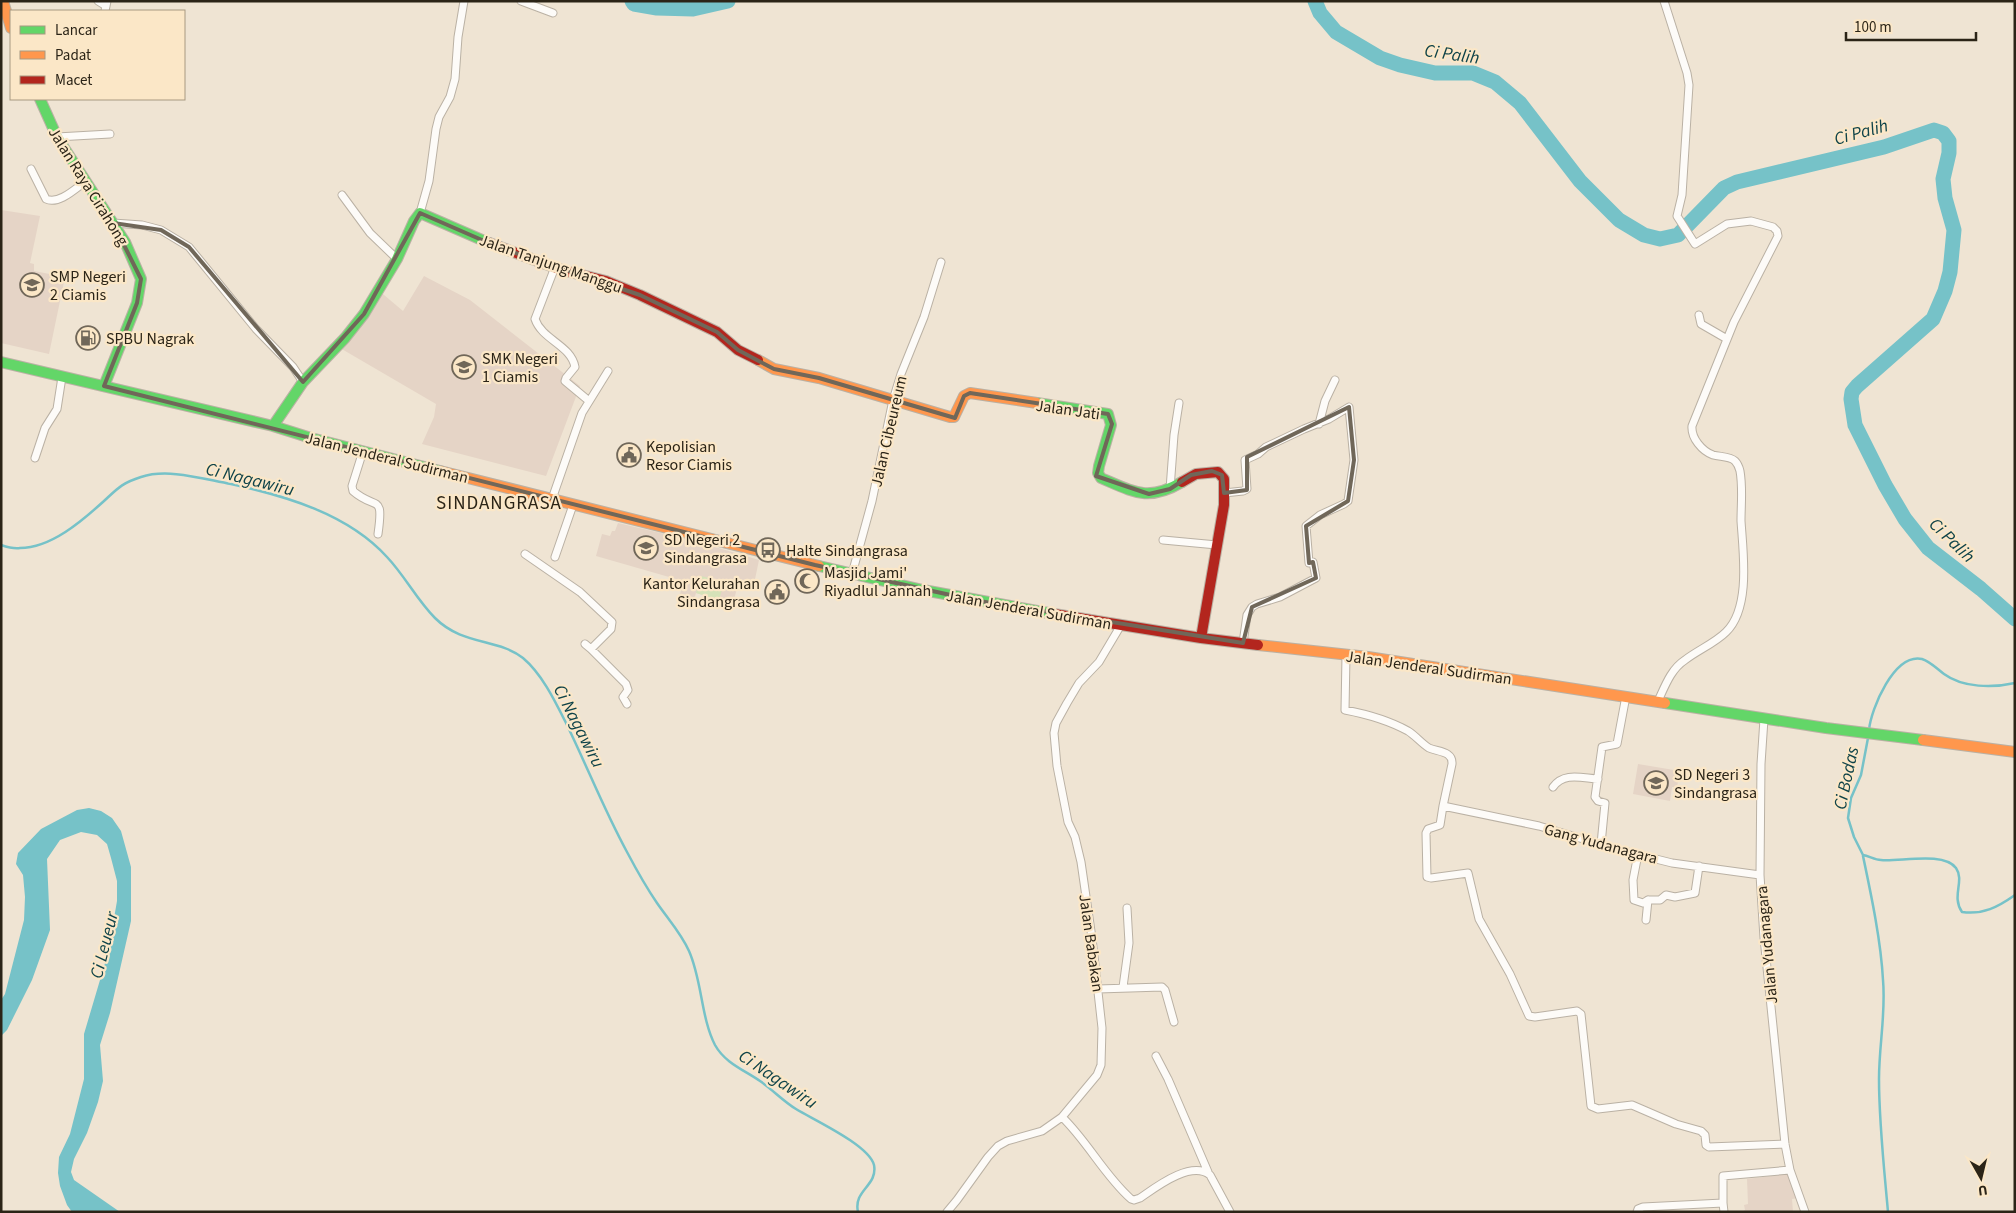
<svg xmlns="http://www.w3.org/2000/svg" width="2016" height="1213" font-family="'Source Sans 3',sans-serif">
  <rect width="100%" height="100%" fill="#efe4d3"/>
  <path fill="#e5d4c6" d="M1,210L40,216L30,263L34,264V271L65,277L49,354L1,343Z
    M424,276L470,300L580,386L546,476L422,444L434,417L436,404L340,348L377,289L403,311Z
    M618,523L695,541L759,560L754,584L739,581L733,603L696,593L693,603L679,599L683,581L596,556L602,534L610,536L612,531H615Z
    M1638,764L1680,771L1677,787H1672L1670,801L1633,794Z
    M1789,1174L1798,1198L1792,1199L1793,1212H1742L1745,1210L1744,1205L1748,1204L1747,1179Z"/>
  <path fill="#d5e2b8" d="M701,576L724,582L719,600L696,593Z"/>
  <path fill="#76c2c8" d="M89,808L101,811L112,818L121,831L131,867V921L110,1013L100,1045L103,1081L98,1102L87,1133L74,1159L71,1172L74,1180L120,1212H72L67,1205L60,1186L58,1173L59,1157L70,1134L84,1079V1034L108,953L117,901V881L111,858L107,844L97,835L81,832L60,840L47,859L50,930L32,980L7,1030L1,1036V1000L5,994L24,920L25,897L23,875L16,864L18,853L41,829L77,810Z"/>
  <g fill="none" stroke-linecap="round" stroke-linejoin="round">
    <path stroke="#76c2c8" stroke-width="2.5" d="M1,545C7,547 14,549 20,548C51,548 82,521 104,501C118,488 122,483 141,477C168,468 203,479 231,484C286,496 348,514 387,557C405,576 417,600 435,618C463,646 498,638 523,658C542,674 555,701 566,723C587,766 604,810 627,852C636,869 646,887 657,903C668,919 681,933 689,951C702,980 701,1018 715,1045C725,1063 744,1070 760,1081C773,1090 783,1101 796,1109C814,1120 869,1145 874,1165C878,1186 853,1190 858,1212
      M1869,730C1871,709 1894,653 1922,659C1931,662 1937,669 1944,674C1963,688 1993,688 2015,683
      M1868,738L1861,775L1851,798L1848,818L1854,837L1863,855C1869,856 1875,860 1881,860C1899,862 1944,851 1956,868C1965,881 1951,896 1962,912C1983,915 1998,907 2015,895
      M1863,856C1871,894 1881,941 1883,980C1886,1013 1879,1045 1879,1079C1879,1123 1884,1167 1888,1212"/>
    <path stroke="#76c2c8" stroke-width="15" d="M632,1L634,4L657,8L693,9L728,1
      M1315,1L1320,13L1336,32L1380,58L1400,65L1435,73H1473L1495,82L1520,103L1580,181L1619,220L1644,235L1660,239L1678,235L1724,188L1737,182L1884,147L1934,130L1943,133L1949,141V153L1943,179L1945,198L1954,230L1950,272L1945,291L1933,319L1857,386L1852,392L1851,399L1855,425L1885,485L1905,519L1928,548L1981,589L2015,619"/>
    <g stroke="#bab1a4" stroke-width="9">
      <path id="street" d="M98,1L106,6
        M521,1L553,13
        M105,11L107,1
        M57,137L110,134
        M31,169L46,199C59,205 76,188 86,181
        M342,195L370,233L397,259
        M420,213L429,181L436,129L439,117L450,97L455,79L458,37L464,1
        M113,223L142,225L161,230L189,247L256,329L293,367L303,382
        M555,267L535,319C542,340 571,345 575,367L566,378L565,381L589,401
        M1699,315L1701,324L1727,339
        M1319,424L1325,401L1335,380
        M363,451L352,486L353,491C376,511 384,492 378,534
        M35,458L45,428L57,409L62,377
        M1170,489L1174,435L1179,403
        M1224,493L1243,491L1247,489L1245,460L1258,454L1266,447L1304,429L1329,419L1349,407L1354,460L1348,501L1344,504L1320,515L1306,526L1309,563L1313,562L1316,578L1280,597L1257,604L1252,607L1247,615L1243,643
        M552,499L582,413L608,371
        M1163,540L1217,545
        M525,554L580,592L612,622L611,629L591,649L626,684L628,690L623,697L627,704
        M555,557L573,505
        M852,574L872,501L893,400L901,374L924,317L941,262
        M585,644L591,649
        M1346,656L1345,710C1366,714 1388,720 1408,731C1416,736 1421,743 1429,748C1438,752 1453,751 1452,764L1443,806L1440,825L1428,829L1426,833L1427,877L1431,878L1468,873L1479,919L1510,974L1529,1016L1535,1017L1577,1011L1581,1014L1591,1106L1598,1109L1632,1105L1676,1124L1701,1131L1705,1135L1706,1145L1709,1147L1785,1144
        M1658,701C1665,686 1671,669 1685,660C1698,650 1715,643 1726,632C1751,608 1743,552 1741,521C1741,504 1743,488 1740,471C1739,467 1738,464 1735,461C1730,456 1720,457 1713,455C1702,451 1691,438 1692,426L1734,322L1778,236L1777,231L1773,227L1751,221L1727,224L1695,244L1677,216L1682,195L1689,85L1687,73L1664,1
        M1764,719L1761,764L1760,875L1764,938L1785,1144L1790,1170L1805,1212
        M1553,787C1564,772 1581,778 1598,779
        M1443,806L1539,826L1620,850L1672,863L1760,875
        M1601,844L1605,803L1598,801L1595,797L1602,747L1617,744L1626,696
        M1638,854L1633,880L1634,900L1643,903L1648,900
        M1646,920L1648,900H1660L1666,895L1675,897L1695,893L1699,866
        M1123,987L1129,943L1127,908
        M1098,989L1162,987L1165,990L1174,1022
        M1156,1056L1168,1079L1208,1172
        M1062,1117C1088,1142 1104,1175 1131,1199L1134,1200L1140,1198C1156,1187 1191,1160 1210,1175L1230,1212
        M1723,1203L1724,1212
        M947,1212L957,1200L988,1157L998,1146L1007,1141L1042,1131L1062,1117L1097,1075L1101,1065L1102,1028L1092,938L1081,862L1075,837L1068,822L1057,766L1054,733L1056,723L1067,703L1079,683L1099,662L1121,625
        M1637,1212L1638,1209L1643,1207L1723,1203V1176L1790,1170"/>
    </g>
    <g stroke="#bab1a4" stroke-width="12">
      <path id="fast" d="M40,99L57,137L125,242L141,279L137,303L104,386
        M1,362L273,426L311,438L440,471
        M1037,403L1108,414L1111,425L1099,466L1098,473L1101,478C1134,492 1148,502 1182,482
        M273,426L303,382L345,338L364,314L397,259L414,221L420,213L489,243
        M819,566L923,590L1054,614
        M1665,703L1826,728L1923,740"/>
    </g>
    <g stroke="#bab1a4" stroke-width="12">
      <path id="slow" d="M3,1L11,28
        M758,360L774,369L819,378L950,417H954L964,396L970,393L1037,403
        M440,471L819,566
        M1258,645L1368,657L1665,703
        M1923,740L2015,752"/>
    </g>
    <g stroke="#bab1a4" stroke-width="12">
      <path id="jam" d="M489,243L562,270L606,281L640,295L717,332L738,350L758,360
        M1182,482L1196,474L1218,472L1224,479V505L1201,638
        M1054,614L1201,638L1258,645"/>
    </g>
    <use href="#street" stroke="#fdfbf8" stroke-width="7"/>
    <use href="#fast" stroke="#63d668" stroke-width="10"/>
    <use href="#slow" stroke="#ff974d" stroke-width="10"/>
    <use href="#jam" stroke="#b3261e" stroke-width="10"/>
  </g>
  <path fill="none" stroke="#706759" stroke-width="4" stroke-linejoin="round" d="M420,213L498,247L640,295L717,332L738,350L774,369L819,378L955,418L964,396L970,393L1108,414L1112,424L1096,476L1149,494L1170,489L1191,475L1212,471L1222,475L1224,493L1247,490V457L1349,407L1354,460L1348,501L1306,526L1309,563L1313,562L1316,578L1252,607L1243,643L973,600L815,565L104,386L137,303L141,279L113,223L161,230L189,247L303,382L364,314Z"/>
  <defs>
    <g id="school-ring" transform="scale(1.25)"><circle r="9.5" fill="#fbe7c7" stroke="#706759" stroke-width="1.5"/><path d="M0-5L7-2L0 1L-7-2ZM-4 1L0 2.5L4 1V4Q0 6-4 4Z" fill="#706759"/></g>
    <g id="fuel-ring" transform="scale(1.25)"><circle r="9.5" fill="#fbe7c7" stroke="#706759" stroke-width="1.5"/><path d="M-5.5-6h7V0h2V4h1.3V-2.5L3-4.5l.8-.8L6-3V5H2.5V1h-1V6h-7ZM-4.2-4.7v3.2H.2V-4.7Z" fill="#706759"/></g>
    <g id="civic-ring" transform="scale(1.25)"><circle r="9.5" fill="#fbe7c7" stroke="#706759" stroke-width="1.5"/><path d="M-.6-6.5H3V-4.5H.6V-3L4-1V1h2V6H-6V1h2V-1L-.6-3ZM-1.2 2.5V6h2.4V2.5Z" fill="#706759"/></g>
    <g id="bus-ring" transform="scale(1.25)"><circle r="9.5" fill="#fbe7c7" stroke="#706759" stroke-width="1.5"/><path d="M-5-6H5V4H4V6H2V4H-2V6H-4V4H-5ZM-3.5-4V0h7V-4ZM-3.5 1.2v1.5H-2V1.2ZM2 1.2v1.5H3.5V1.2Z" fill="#706759"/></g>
    <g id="mosque-ring" transform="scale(1.25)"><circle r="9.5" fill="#fbe7c7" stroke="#706759" stroke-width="1.5"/><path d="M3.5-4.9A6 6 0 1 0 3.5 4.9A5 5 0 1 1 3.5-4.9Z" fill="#706759"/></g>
  </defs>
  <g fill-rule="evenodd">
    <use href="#school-ring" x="32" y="285"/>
    <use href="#fuel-ring" x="88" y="338"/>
    <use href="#school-ring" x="464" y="367"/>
    <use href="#civic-ring" x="629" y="455"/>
    <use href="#school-ring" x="646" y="548"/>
    <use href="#bus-ring" x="768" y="550"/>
    <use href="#mosque-ring" x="807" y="581"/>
    <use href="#civic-ring" x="777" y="592"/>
    <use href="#school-ring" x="1656" y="783"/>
  </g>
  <g text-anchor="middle" stroke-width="4.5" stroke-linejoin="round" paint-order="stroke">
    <g font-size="16" fill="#2b2417" stroke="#fbe7c7">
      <text transform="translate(89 186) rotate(58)" y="6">Jalan Raya Cirahong</text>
      <text transform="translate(551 263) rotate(19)" y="6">Jalan Tanjung Manggu</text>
      <text transform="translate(1068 409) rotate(8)" y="6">Jalan Jati</text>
      <text transform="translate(888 431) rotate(-77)" y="6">Jalan Cibeureum</text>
      <text transform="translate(387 457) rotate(14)" y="6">Jalan Jenderal Sudirman</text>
      <text transform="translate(1029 609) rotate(10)" y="6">Jalan Jenderal Sudirman</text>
      <text transform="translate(1429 667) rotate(8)" y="6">Jalan Jenderal Sudirman</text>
      <text transform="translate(1601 843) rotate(15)" y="6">Gang Yudanagara</text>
      <text transform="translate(1092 943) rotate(82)" y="6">Jalan Babakan</text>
      <text transform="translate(1766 945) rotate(-95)" y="6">Jalan Yudanagara</text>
    </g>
    <g font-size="16" fill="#2b2417" stroke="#fbe7c7" text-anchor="start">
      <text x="50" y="282">SMP Negeri<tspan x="50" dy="18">2 Ciamis</tspan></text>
      <text x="106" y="344">SPBU Nagrak</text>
      <text x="482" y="364">SMK Negeri<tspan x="482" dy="18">1 Ciamis</tspan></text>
      <text x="646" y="452">Kepolisian<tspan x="646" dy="18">Resor Ciamis</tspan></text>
      <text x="664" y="545">SD Negeri 2<tspan x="664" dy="18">Sindangrasa</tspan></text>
      <text x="786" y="556">Halte Sindangrasa</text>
      <text x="824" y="578">Masjid Jami'<tspan x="824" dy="18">Riyadlul Jannah</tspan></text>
      <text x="760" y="589" text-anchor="end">Kantor Kelurahan<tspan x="760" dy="18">Sindangrasa</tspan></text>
      <text x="1674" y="780">SD Negeri 3<tspan x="1674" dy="18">Sindangrasa</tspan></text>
    </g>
    <g font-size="18" font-style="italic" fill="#0f4349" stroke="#fbe7c7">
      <text transform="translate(1452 54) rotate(8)" y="6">Ci Palih</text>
      <text transform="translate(1861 132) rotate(-15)" y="6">Ci Palih</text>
      <text transform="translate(250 479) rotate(14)" y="6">Ci Nagawiru</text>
      <text transform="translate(1952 540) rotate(44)" y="6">Ci Palih</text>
      <text transform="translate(579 726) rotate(63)" y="6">Ci Nagawiru</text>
      <text transform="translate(1846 778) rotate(-78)" y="6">Ci Bodas</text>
      <text transform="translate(104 945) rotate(-76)" y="6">Ci Leueur</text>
      <text transform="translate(778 1079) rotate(34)" y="6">Ci Nagawiru</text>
    </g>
    <g font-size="19" letter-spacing="1" fill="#2b2417" stroke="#fbe7c7">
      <text x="499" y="509">SINDANGRASA</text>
    </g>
  </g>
  <rect width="2016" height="1213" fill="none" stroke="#2b2417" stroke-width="5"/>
  <rect x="10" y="10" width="175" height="90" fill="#fbe7c7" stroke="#a89981"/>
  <rect x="20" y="26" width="25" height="8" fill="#63d668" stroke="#a89981"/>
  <text x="55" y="35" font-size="15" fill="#2b2417">Lancar</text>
  <rect x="20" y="51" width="25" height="8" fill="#ff974d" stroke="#a89981"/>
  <text x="55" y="60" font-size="15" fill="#2b2417">Padat</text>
  <rect x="20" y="76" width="25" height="8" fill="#b3261e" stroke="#a89981"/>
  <text x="55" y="85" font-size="15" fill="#2b2417">Macet</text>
  <g transform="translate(1981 1178) rotate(172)" stroke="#fbe7c7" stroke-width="4" paint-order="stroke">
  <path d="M0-4L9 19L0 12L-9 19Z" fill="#2b2417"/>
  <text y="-8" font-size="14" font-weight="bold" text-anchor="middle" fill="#2b2417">U</text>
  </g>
  <path d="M1846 32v8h130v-8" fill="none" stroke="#2b2417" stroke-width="2.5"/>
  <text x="1854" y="32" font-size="15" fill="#2b2417" stroke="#fbe7c7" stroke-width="4" paint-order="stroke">100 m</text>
</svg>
